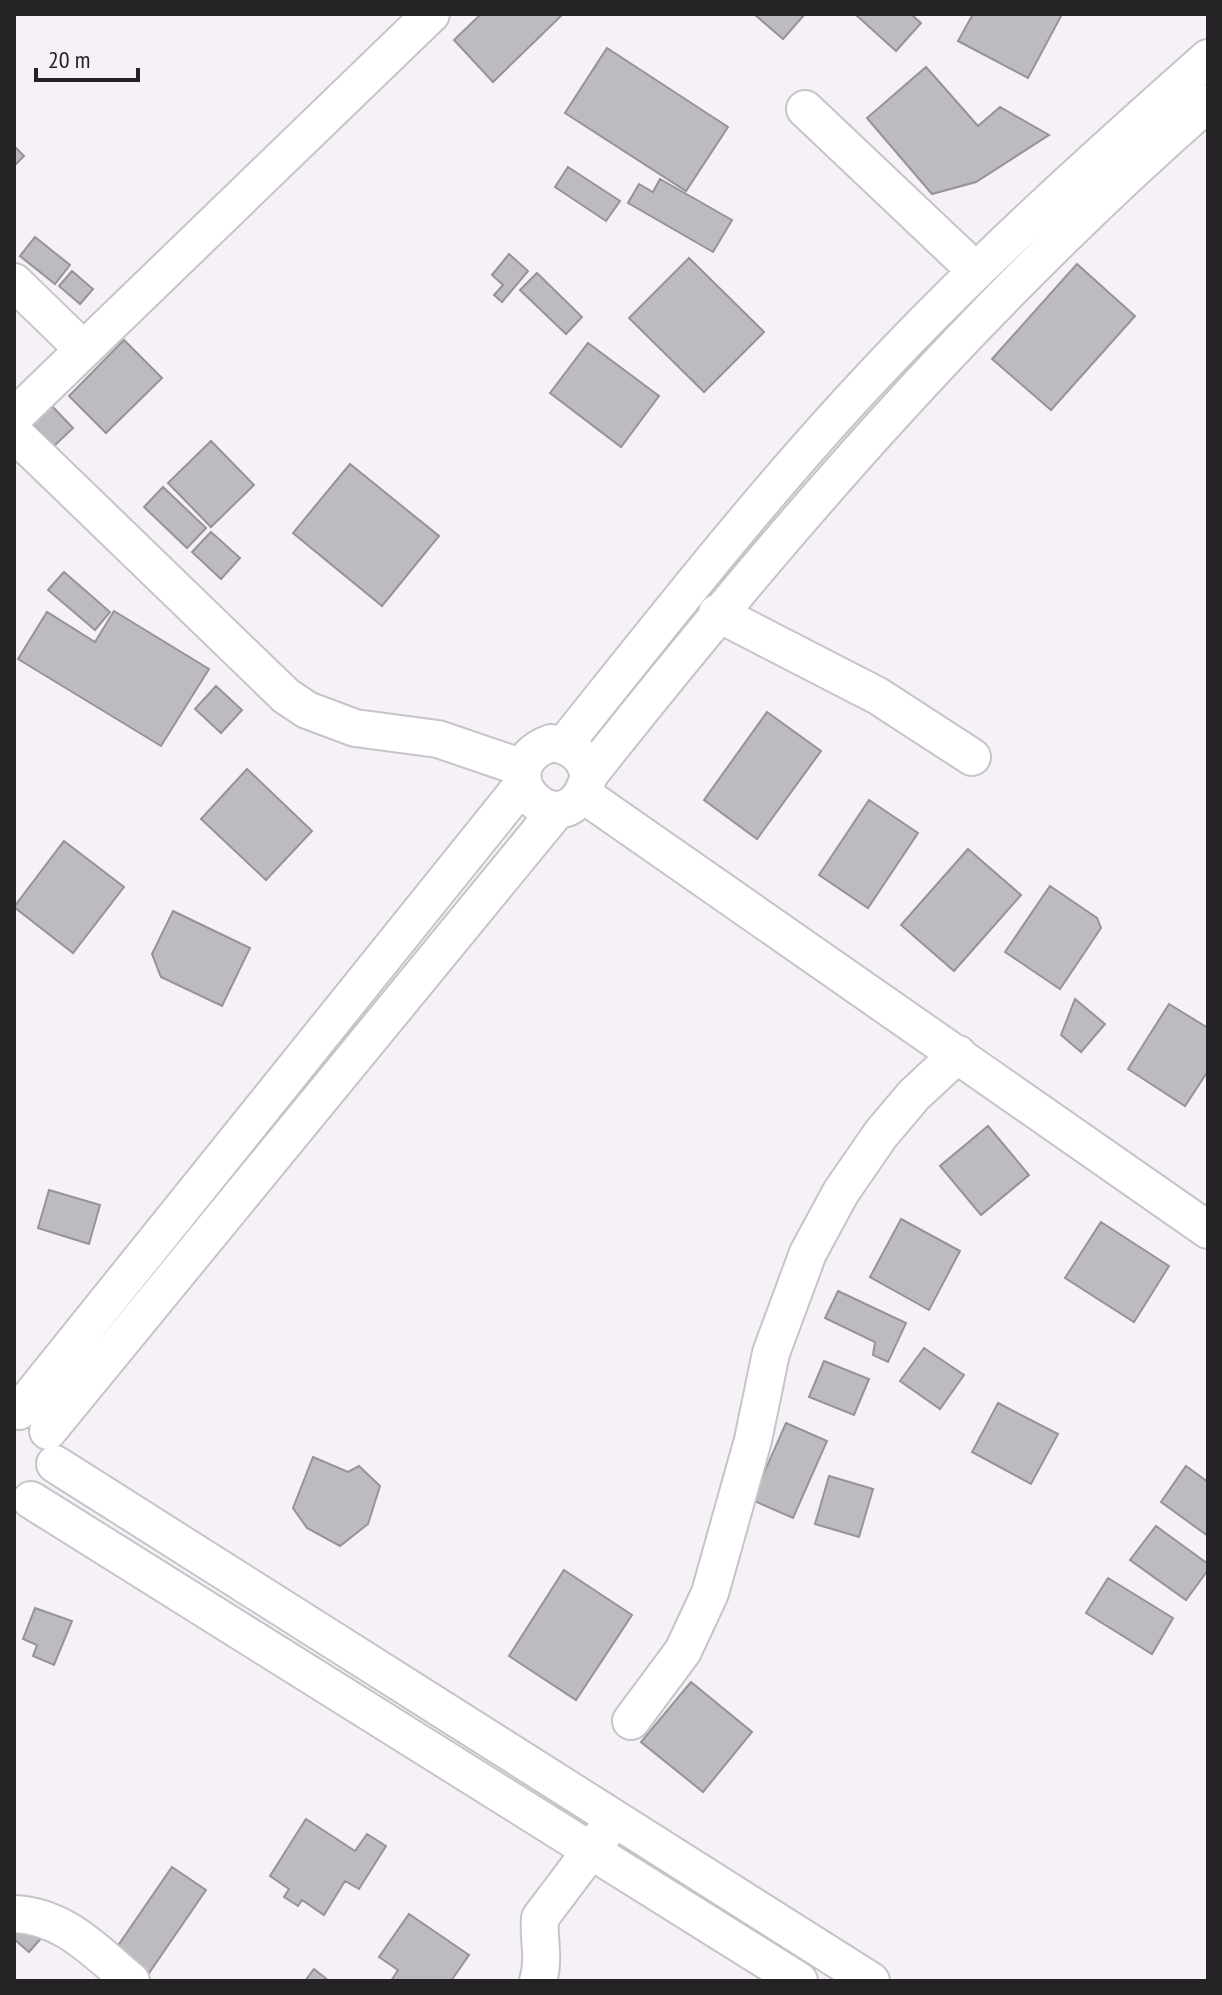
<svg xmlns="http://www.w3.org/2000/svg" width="1222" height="1995" font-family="'PT Sans Narrow',sans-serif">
  <rect width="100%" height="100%" fill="#f5f1f7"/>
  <path fill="#bebbc0" stroke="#969398" stroke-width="2" d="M481,14H563L493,82L454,40Z
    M754,14H805L783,39Z
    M855,14H911L921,23L896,51Z
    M973,14H1058L1061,16L1028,78L958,41Z
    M607,48L728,127L686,191L565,113Z
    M926,67L978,126L1000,107L1049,135L976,182L932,194L867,118Z
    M14,146L24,156L14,166Z
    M568,167L620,201L606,221L555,187Z
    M660,179L732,220L713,252L628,203L639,184L653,192Z
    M35,237L70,265L55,284L20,256Z
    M509,254L528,271L502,302L494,295L503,285L492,275Z
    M689,258L764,332L704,392L629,318Z
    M1077,264L1135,316L1051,410L992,359Z
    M72,271L93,289L80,304L59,286Z
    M537,273L582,317L566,334L520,290Z
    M124,340L162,378L106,433L69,396Z
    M588,343L659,396L621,447L550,393Z
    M51,405L73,428L54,446L32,423Z
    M211,441L254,485L211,527L168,483Z
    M350,464L439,536L382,606L293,533Z
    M163,487L206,528L187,548L144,507Z
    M211,532L240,558L221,579L192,552Z
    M64,572L110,612L95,630L48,590Z
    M114,611L209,669L161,746L18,659L47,612L95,642Z
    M216,686L242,710L221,733L195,709Z
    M767,712L821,751L757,839L704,800Z
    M247,769L312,831L266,880L201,819Z
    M869,800L918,833L868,908L819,875Z
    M64,841L124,887L73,953L14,907Z
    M968,849L1021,895L954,971L901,925Z
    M1050,886L1097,918L1101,928L1060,989L1005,952Z
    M173,911L250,948L222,1006L161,977L152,954Z
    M1075,999L1105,1024L1081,1052L1061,1035Z
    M1169,1004L1208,1028V1071L1185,1106L1128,1069Z
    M988,1126L1029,1175L981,1215L940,1166Z
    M49,1190L100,1205L89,1244L38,1228Z
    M901,1219L960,1251L929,1310L870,1277Z
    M1101,1222L1169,1266L1134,1322L1065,1278Z
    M838,1291L906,1323L888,1362L873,1355L875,1342L825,1318Z
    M924,1348L964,1375L940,1409L900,1381Z
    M824,1361L869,1379L854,1415L809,1397Z
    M998,1403L1058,1434L1031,1484L972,1452Z
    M786,1423L827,1441L793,1518L752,1500Z
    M313,1457L348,1472L359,1466L380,1486L368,1524L340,1546L307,1528L293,1508Z
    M1186,1466L1208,1482V1536L1161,1502Z
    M829,1476L873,1489L859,1537L815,1524Z
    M1156,1526L1208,1564V1570L1186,1600L1130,1560Z
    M564,1570L632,1615L576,1700L509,1656Z
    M1108,1578L1173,1618L1152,1654L1086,1613Z
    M35,1608L72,1621L54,1665L33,1656L37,1645L23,1639Z
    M691,1682L752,1732L703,1792L641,1742Z
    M306,1819L355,1851L367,1834L386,1846L359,1889L345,1881L324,1915L302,1900L298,1906L284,1897L289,1889L270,1876Z
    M172,1867L206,1890L149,1973L115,1950Z
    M409,1914L469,1955L451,1981H391L398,1970L379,1957Z
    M25,1920L43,1936L29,1952L14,1939V1933Z
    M314,1969L329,1981H305Z"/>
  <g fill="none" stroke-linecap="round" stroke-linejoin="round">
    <g stroke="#c7c4c9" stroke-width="40">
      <path id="minor" d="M805,109L975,270
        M14,282L82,348
        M14,417L431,14
        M14,433L286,696L307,710L355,728L438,739L523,768
        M717,613L878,696L972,757
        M564,745C665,619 764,492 875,374C980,262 1093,160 1208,58
        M589,775C583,754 572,746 551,743C477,770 568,858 589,775C779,535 977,305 1208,103
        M584,795L1208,1230
        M19,1411L523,784
        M48,1431L557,810
        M55,1464L871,1981
        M31,1500L799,1981
        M631,1721L683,1651L710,1593L753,1440L771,1353L808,1253L841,1192L881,1134L914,1095L958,1054
        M14,1914C64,1916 95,1951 131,1981
        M538,1981C545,1958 538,1940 540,1918L604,1833"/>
    </g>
    <use href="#minor" stroke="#fff" stroke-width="36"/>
  </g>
  <rect width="1222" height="1995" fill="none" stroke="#242224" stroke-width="32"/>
  <path d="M36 68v12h102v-12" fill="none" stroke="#242224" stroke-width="4"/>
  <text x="48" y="68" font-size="24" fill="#242224" stroke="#f5f1f7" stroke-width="6" paint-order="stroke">20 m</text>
</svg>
